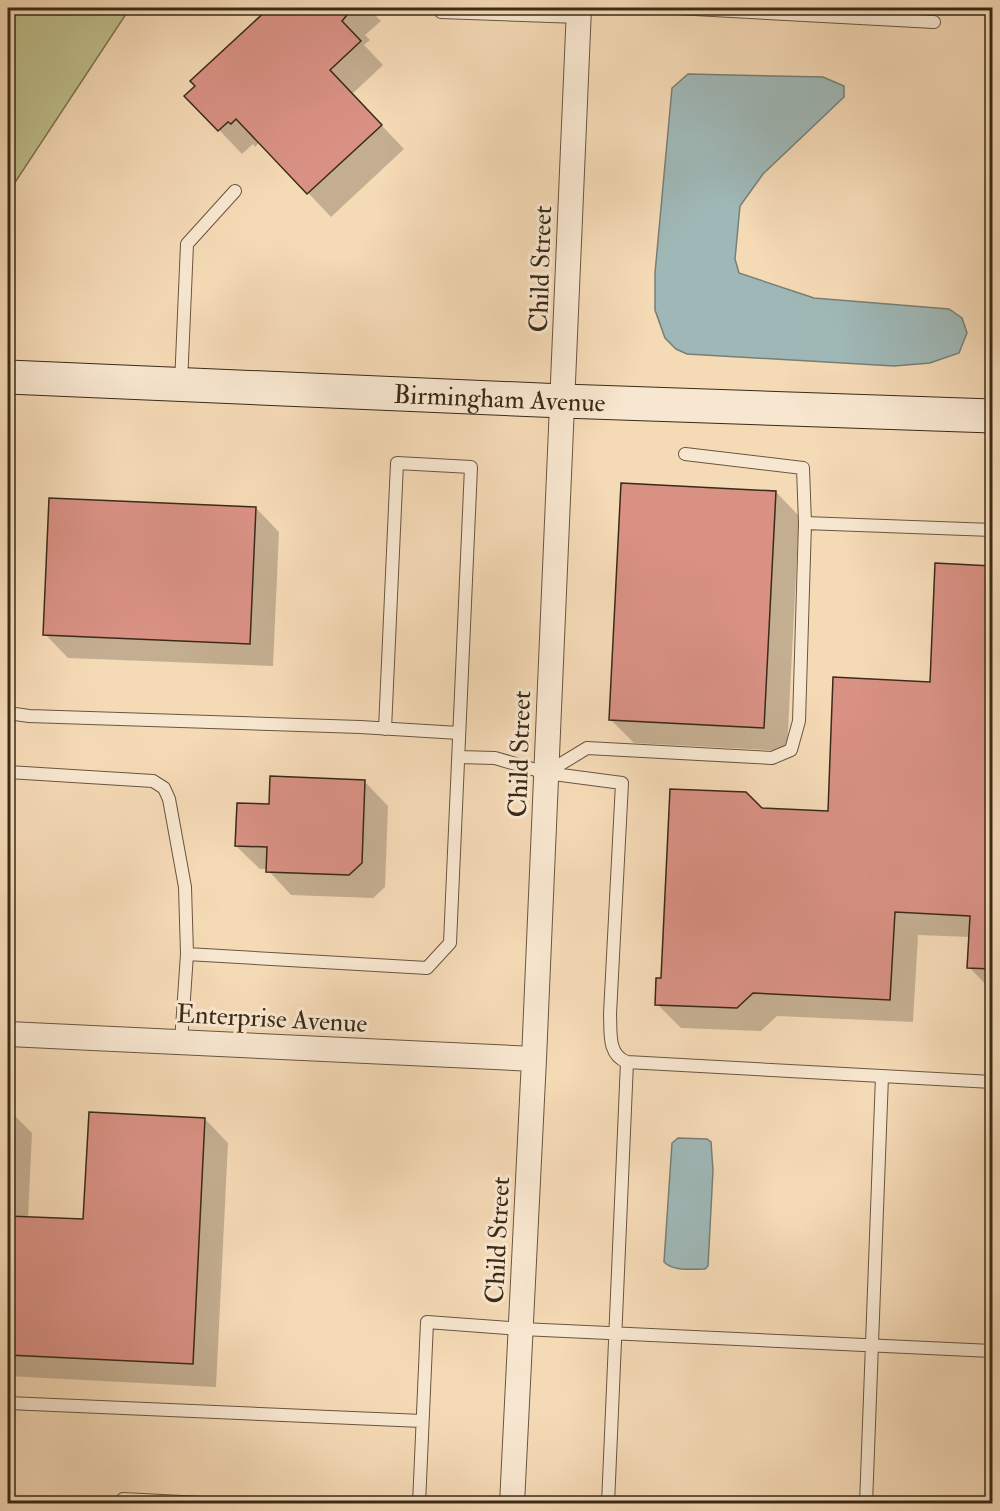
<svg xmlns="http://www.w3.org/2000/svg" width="1000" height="1511" font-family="'IM FELL Double Pica',serif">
  <rect width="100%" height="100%" fill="#f5dab6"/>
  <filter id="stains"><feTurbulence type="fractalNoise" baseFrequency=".00333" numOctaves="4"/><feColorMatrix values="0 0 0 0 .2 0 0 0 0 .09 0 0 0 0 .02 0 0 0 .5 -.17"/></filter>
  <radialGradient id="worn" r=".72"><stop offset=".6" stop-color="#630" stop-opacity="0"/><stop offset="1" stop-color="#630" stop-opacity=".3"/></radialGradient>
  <path fill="#bebf8c" stroke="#7c7452" stroke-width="1.5" d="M8,8H130L8,193Z"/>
  <path fill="#9fb8b7" stroke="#777f77" stroke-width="1.5" d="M688,74L823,77L844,86V97L763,174L740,206L735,259L739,273L814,298L949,309L962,318L967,333L959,353L930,363L894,366L687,354L676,349L665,338L655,310V273L672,88Z
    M678,1138L707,1139L711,1142L713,1170L708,1266L705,1269C692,1269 674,1272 664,1262L672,1143Z"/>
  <path fill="#0003" d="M271,8H368L381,21L365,35L370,40L364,45L383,65L352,94L404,149L331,217L260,142L255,147L253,144L242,154L187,96L197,86L192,81Z
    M776,492L799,516L787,751L634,743L610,719Z
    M256,508L279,532L273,666L68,658L45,634Z
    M936,565L992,567V991L969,967L970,937L918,935L913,1022L777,1016L761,1031L681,1028L657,1004L663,980L761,810L829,813L931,683Z
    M365,782L388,806L385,887L373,898L291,895L267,869H260L236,846L271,805Z
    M8,1109L32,1133L28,1218L85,1221L205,1119L228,1143L216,1387L8,1376Z"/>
  <path fill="#d99184" stroke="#3a2a18" stroke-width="1.5" d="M269,8H346L343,11L347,15L342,21L361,41L330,70L382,125L307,194L236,119L231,124L228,122L218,131L184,96L195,86L190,81Z
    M621,483L776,491L764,728L609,720Z
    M49,498L256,507L250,644L43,635Z
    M935,563L992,566V969L967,968L970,916L895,912L890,1000L753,993L737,1008L655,1005L656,978H661L670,789L746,792L762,808L828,811L833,677L930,682Z
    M270,776L365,780L362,863L349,875L266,872L267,847L235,846L237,803L269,804Z
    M89,1112L205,1118L193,1364L8,1355V1216L83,1219Z"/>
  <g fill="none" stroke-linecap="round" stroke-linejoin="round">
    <g stroke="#695640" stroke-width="14">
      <path id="service" d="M676,8L934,22
        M441,12L579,17
        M181,384L187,244L235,191
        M805,523L992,530
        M8,713L29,716L360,727L459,733
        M459,757L495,758L546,773L622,783L610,1014C611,1031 607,1055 627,1062L992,1082
        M8,772L153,781L164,788L169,799L185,887L187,954
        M546,773L587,748L772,758L791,750L799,721L805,523L803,468L685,454
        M181,1042L187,954L427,968L450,943L471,467L397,463L385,729
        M8,1403L422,1421
        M123,1504V1499L221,1504
        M419,1504L427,1322L522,1329L992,1351
        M608,1504L627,1062
        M866,1504L882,1076"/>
    </g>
    <g stroke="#695640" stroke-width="26">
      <path id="minor" d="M8,1034L534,1059
        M512,1504L534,1059L579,8"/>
    </g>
    <g stroke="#3a2a18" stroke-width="35">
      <g id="secondary">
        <path id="s1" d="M8,377L563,401L992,416"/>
      </g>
    </g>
    <use href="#service" stroke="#f8e7d0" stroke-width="12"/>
    <use href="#minor" stroke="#f8e7d0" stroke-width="24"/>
    <use href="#secondary" stroke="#f8e7d0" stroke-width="33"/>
  </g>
  <g text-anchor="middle" stroke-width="6" stroke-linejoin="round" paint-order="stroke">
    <g font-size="26" fill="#3a2a18" stroke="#f8e7d0">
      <text transform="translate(540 269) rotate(-88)" y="9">Child Street</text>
      <text dy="9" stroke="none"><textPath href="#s1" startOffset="492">Birmingham Avenue</textPath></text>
      <text transform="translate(519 754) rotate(-88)" y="9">Child Street</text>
      <text transform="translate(272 1018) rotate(3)" y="9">Enterprise Avenue</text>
      <text transform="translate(497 1240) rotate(-87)" y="9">Child Street</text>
    </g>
  </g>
  <rect width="1000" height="1511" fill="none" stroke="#f5dab6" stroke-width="30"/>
  <rect x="9" y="9" width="982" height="1493" fill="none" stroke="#3a2a18" stroke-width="3"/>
  <rect x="15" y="15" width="970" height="1481" fill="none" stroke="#3a2a18" stroke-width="1.5"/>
  <rect width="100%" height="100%" filter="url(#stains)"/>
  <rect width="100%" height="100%" fill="url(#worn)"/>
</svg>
